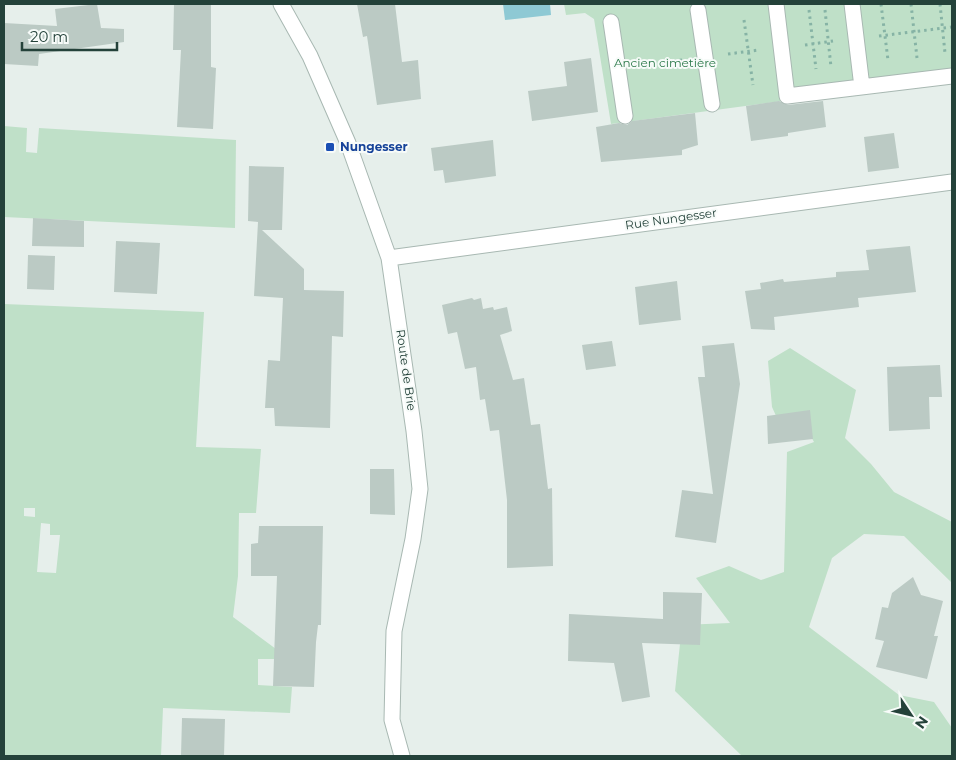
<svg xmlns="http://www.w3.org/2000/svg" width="956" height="760" font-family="Montserrat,sans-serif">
  <rect width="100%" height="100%" fill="#e6efeb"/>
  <path fill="#bfe0c8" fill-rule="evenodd" d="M564,4H952V84L797,99L611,124L594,19L585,13L566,15Z
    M4,126L27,128L26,152L37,153L39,128L236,140L235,228L4,217Z
    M4,304L204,312L196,447L261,449L256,513H239L238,576L233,617L276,649V659H258V685L292,687L290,713L163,708L161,756H4ZM35,508V517L24,516V508ZM41,523L50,524V535H60L56,573L37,572Z
    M790,348L856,390L845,438L871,464L894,492L952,522V583L904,536L864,534L832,558L809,627L899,695L934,702L952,728V756H742L675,691L682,625L730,623L696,578L729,566L761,580L784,572L787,452L814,442L802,420L782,429L772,407L768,361Z"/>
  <path fill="#8ec9d4" d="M503,4H550L551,15L505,20Z"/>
  <path fill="#bbcac4" d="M97,4L101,28L124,29V42L39,54L38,66L4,64V23L57,26L55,9Z
    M174,4H211V67L216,68L213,129L177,127L181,50H173Z
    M357,4H395L402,62L418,60L421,99L377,105L367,36L363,37Z
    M591,58L598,112L532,121L528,91L567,86L564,62Z
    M779,101L788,105L823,101L826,127L788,133V136L751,141L746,106Z
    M695,113L698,145L682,150V155L601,162L596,127L619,123L627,125L632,121Z
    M894,133L899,168L868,172L864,137Z
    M493,140L496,176L445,183L443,170L434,171L431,148Z
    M249,166L284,167L282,230H262L304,269V290L344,291L343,337L332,336L330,428L275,426L274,408H265L268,360L280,361L283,298L254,296L258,222L248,221Z
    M33,218L84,221V247L32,246Z
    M116,241L160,243L157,294L114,292Z
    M910,246L916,292L858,298L859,307L774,317L775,330L751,329L745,291L761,289L760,283L783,279L784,282L836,277V272L869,270L866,250Z
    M28,255L55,256L54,290L27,289Z
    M677,281L681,320L639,325L635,287Z
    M472,298L474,300L481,298L483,309L493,307L494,310L507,307L512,331L500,335L513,380L524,378L531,425L540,424L548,489L552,488L553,566L507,568V500L499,430L490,431L485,399L480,400L476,367L465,369L457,332L448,334L442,305Z
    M612,341L616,366L586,370L582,345Z
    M734,343L740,384L716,543L675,537L682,490L713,494L698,377H705L702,346Z
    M940,365L942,397H929L930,429L889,431L887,367Z
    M810,410L813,439L768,444L767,416Z
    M370,469H394L395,515L370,514Z
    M259,526H323L321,625H318L316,642L314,687L273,686L277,576H251V544L258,543Z
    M913,577L921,595L943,601L934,636H938L927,679L876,667L884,641L875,639L882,607L888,608L892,593Z
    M663,592L702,593L700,645L642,643L650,697L622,702L614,663L568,661L569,614L663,619Z
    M182,718L225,719L224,756H181Z"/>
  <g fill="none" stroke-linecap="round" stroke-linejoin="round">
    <g stroke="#a8b8b2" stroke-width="17">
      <path id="minor" d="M281,4L310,56L348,143L389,258L414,431L420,489L413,539L394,631L392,720L402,756
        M776,4L787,96L952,76
        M852,4L862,87
        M698,10L712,104
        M611,22L625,116
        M389,258L952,182"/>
    </g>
    <path stroke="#86b3a5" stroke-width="3" stroke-dasharray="2.5 4" stroke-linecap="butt" d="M881,4L888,60
      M911,4L917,58
      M940,4L945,53
      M809,10L816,69
      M825,10L831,67
      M744,20L753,85
      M879,36L952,27
      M805,45L833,41
      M728,54L759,50
      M641,65L682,60"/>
    <use href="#minor" stroke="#fff" stroke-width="15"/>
  </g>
  <rect fill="#1a4fb4" stroke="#f7fbf9" stroke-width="2" x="325" y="142" width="10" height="10" rx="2.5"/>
  <g text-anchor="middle" stroke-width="4" stroke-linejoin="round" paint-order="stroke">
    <g font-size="12" fill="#2d7a4b" stroke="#f7fbf9">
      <text x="665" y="67">Ancien cimetière</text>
    </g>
    <g font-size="12" font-weight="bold" fill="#164399" stroke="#f7fbf9" text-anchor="start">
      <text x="340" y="151">Nungesser</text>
    </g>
    <g font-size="12" fill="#24423a" stroke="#f7fbf9">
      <text transform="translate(671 219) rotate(-8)" y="4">Rue Nungesser</text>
      <text transform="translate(406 370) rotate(82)" y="4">Route de Brie</text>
    </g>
  </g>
  <rect width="956" height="760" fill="none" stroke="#24423a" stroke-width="10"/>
  <g transform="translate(911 715) rotate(125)" stroke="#f7fbf9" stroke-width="4" paint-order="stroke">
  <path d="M0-4L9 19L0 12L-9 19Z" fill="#24423a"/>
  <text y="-8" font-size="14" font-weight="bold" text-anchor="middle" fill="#24423a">N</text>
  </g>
  <path d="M22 42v8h95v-8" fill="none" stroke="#24423a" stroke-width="2.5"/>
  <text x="30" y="42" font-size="15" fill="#24423a" stroke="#f7fbf9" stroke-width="4" paint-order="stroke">20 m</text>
</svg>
